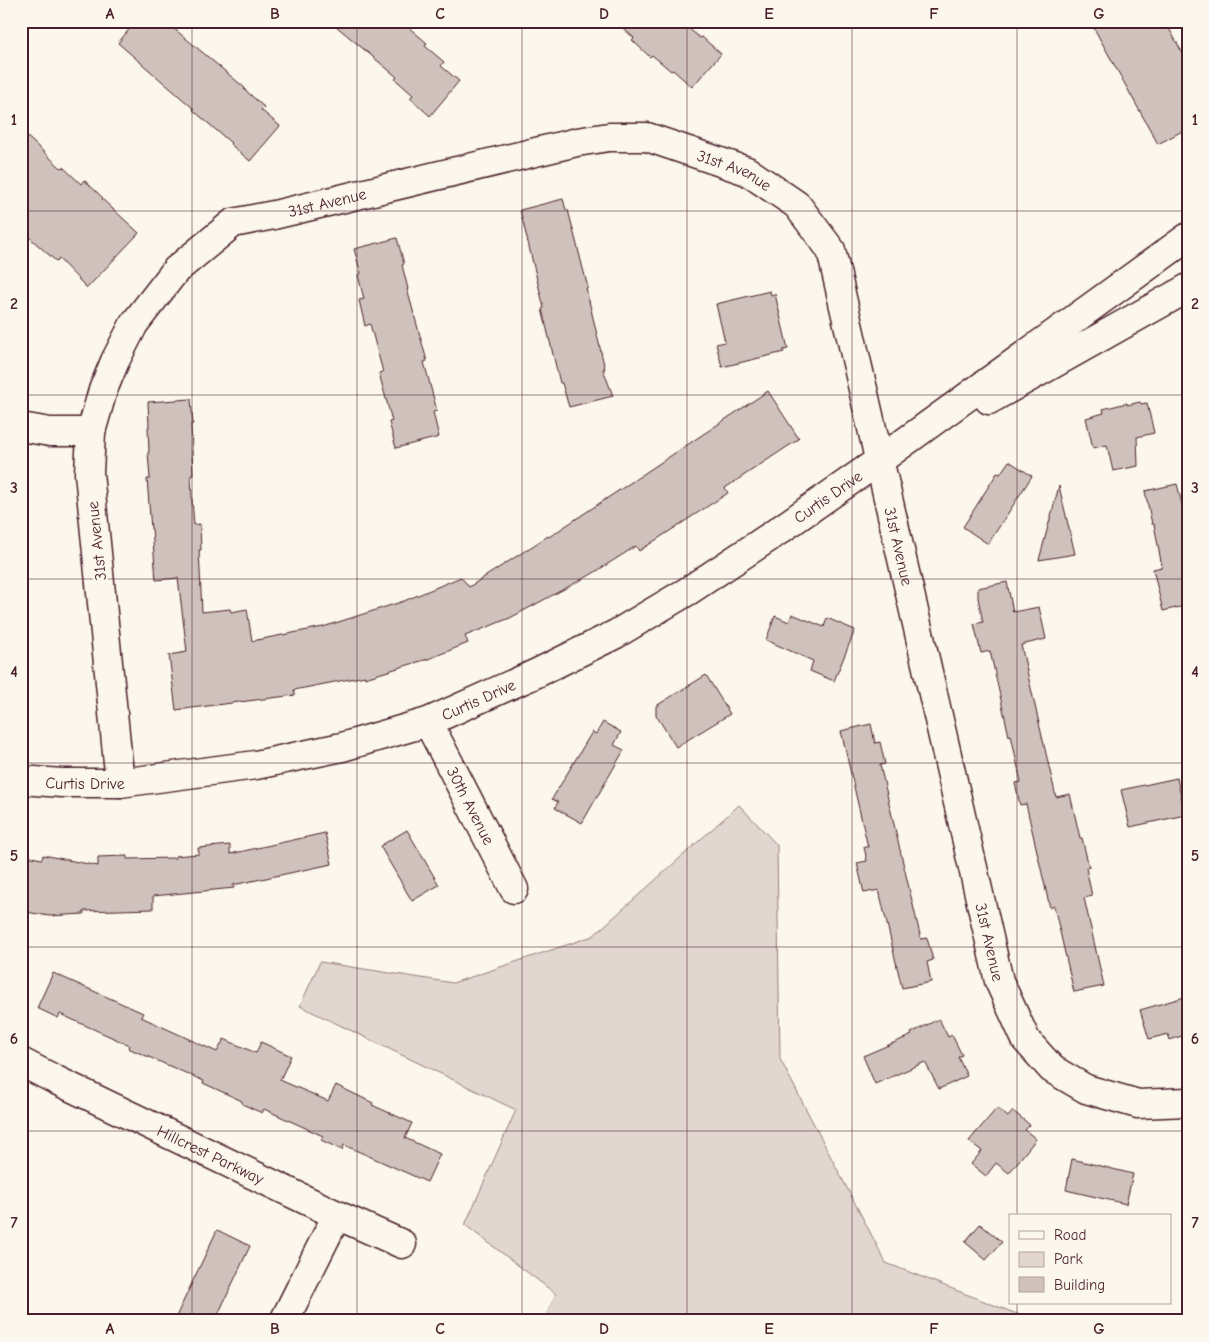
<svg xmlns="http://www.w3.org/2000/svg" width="1209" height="1342" font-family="'Comic Neue',sans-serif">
  <rect width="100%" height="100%" fill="#fbf7ec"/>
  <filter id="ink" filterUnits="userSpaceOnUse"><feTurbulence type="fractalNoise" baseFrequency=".02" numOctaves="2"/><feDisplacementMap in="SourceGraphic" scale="10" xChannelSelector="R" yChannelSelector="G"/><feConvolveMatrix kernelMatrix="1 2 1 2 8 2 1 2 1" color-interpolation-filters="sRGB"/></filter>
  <g filter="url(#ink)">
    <path fill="#e2d7d0" stroke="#967b7e" d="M739,805L777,845L780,1059L886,1263L1035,1321H543L556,1294L465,1225L516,1110L300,1006L320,962L453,983L593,936Z"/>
    <path fill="#cfc2bc" stroke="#4a1f2b" d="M136,21H165L245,88L244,89L264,107L261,110L280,126L250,161L230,144L231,143L193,110L194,109L118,43Z
      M330,21H401L427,43L425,46L444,62L441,66L459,81L430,116L410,98L413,95L395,79L397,77Z
      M615,21H680L700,38L702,37L721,54L692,87L673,70L671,71L652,55L650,57L632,40L634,38Z
      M1090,21H1165L1188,63V128L1158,144Z
      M21,131L61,168L63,167L81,184L84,180L103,198L102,199L139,233L87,288L59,259L57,262L21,230Z
      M563,199L566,210H568L588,288H586L605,369H603L613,396L569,407L562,383H560L542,309L544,308L520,210Z
      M397,238L404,264L402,265L408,289H407L427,361L424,362L437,411L433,412L439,437L396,448L389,422L392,421L379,373L383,372L370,324L365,326L359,300L364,299L358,275L361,274L354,249Z
      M770,291L771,295L775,294L788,349L783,350L784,352L722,367L716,344L725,342L716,304Z
      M768,391L799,439L725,488L728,493L639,551L636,546L592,574L510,618L465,636L468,643L431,658L365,678V676L294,690L295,695L176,710L169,655L187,652L178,578L156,580L152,529H151L147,479H150L148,452H149L148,427H149L148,402L191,399L193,424H191L193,475H191L192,500L194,525L200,524L201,550H199L202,612L230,609L231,612L247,609L252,641L323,627L404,601L461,577L469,587L548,536L549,537Z
      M1140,402L1141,404L1147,403L1154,433L1137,437L1138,466L1113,471L1107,445L1093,448L1086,418L1104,413L1103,409L1127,403V405Z
      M1009,461L1032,476L988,544L963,527L997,473L1000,474Z
      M1177,484L1188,528V605L1163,611L1153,569L1162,567L1154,524H1152L1145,491Z
      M1059,486L1075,554L1039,560Z
      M1007,582L1013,612L1039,607L1046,639L1021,645L1056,797L1070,794L1080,838H1082L1089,867L1086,868L1092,896L1084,898L1104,986L1074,992L1054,906L1050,908L1026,804L1020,805L1015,783L1021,782L1011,735L1009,736L990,651L981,653L974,624L983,622L978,598V588Z
      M792,614L824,627L827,618L855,630L834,681L810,671L813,661L766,640L775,616L789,622Z
      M706,675L730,714L676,747L656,715V706Z
      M603,722L621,732L614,745L624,750L582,823L555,808L558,802L552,799L592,732L596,734Z
      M871,724L875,743L880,742L885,764L880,765L921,939L927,938L933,960L927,962L931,982L902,988L879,890L864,893L857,863L867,861L864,847H868L841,731Z
      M1177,778L1185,815L1130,827L1121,790Z
      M407,830L439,885L412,901L380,846Z
      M325,833L332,864L233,885L234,888L153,896V909L84,911V914L49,916L21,911V855L42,859L43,855L98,866V857L127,856V859L175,858V856L199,854L198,848L230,845V854Z
      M53,973L143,1013L141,1017L217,1052L224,1039L256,1053L261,1042L291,1056L280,1080L328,1101L336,1085L373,1103L372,1105L412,1123L405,1138L440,1154L427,1182L344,1145L342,1150L321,1140L323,1136L264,1109L262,1113L242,1104V1101L203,1083L204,1081L128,1048L129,1045L60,1014L58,1018L37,1008Z
      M1188,996V1034L1170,1040L1168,1034L1149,1039L1140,1010Z
      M939,1019L948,1037L952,1035L962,1055L958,1057L967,1076L939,1089L925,1062L875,1084L863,1056L912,1035L911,1033Z
      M997,1108L1008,1117L1013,1111L1030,1125L1025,1130L1036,1139L1009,1173L996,1163L986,1176L971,1164L982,1151L969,1141Z
      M1072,1159L1133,1174L1126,1204L1066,1190Z
      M980,1224L1002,1242L986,1260L965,1242Z
      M217,1230L250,1246L215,1321H174Z"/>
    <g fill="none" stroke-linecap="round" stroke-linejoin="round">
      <g stroke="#4a1f2b" stroke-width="31">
        <g id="minor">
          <path d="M21,427L50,432H91"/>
          <path id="s1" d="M428,722L514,889"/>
          <path id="s2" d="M120,783L89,473L91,432L103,390L115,361L134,324L176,270L233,223L274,215L577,142L609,137H647L747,171L797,205L831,250L999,981L1026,1040L1052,1069L1086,1089L1138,1104L1188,1102"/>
          <path id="s3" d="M21,1062L56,1080L337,1215L402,1244"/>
          <path d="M284,1321L337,1215"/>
        </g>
      </g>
      <g stroke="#4a1f2b" stroke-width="31">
        <g id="tertiary">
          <path d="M989,400L1188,288"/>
          <path id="s4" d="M21,780L62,783H120L256,765L342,747L428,722L537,673L616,634L688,591L771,536L880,460L1188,237"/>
        </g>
      </g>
      <use href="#minor" stroke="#fbf7ec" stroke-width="28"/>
      <use href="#tertiary" stroke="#fbf7ec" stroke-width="28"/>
    </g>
  </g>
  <path fill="none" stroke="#4a1f2b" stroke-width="1" stroke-opacity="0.55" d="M192,21V1321M357,21V1321M522,21V1321M687,21V1321M852,21V1321M1017,21V1216M21,211H1188M21,395H1188M21,579H1188M21,763H1188M21,947H1188M21,1131H1188M1017,1303V1321"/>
  <g text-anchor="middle" stroke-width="5" stroke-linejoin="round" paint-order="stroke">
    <g font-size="16" fill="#4a1f2b" stroke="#fbf7ec">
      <text dy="6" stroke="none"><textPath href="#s2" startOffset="1129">31st Avenue</textPath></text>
      <text dy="6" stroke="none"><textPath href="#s2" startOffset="708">31st Avenue</textPath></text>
      <text dy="6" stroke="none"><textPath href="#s4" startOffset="874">Curtis Drive</textPath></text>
      <text transform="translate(96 541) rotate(-96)" y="6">31st Avenue</text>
      <text dy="6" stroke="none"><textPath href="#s2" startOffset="1562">31st Avenue</textPath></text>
      <text dy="6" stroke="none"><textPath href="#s4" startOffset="469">Curtis Drive</textPath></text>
      <text dy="6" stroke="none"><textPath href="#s4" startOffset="64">Curtis Drive</textPath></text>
      <text dy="6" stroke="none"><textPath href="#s1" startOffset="94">30th Avenue</textPath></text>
      <text dy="6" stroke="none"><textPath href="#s2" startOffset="1968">31st Avenue</textPath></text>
      <text dy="6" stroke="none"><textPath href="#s3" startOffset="211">Hillcrest Parkway</textPath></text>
    </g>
  </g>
  <rect width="1209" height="1342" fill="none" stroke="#fbf7ec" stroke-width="55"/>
  <rect x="1009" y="1214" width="162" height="90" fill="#fbf7ec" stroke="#b4a19f"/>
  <rect x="1019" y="1231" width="25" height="8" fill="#fbf7ec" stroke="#b4a19f"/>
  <text x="1054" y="1240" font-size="15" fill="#4a1f2b">Road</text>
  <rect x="1019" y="1252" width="25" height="15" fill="#e2d7d0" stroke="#b4a19f"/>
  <text x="1054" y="1264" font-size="15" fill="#4a1f2b">Park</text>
  <rect x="1019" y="1277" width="25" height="15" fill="#cfc2bc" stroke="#b4a19f"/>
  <text x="1054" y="1290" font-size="15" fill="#4a1f2b">Building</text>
  <rect x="28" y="28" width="1154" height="1286" fill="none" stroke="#4a1f2b" stroke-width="2"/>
  <g font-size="16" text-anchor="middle" font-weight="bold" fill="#4a1f2b">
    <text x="110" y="19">A</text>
    <text x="275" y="19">B</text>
    <text x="440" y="19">C</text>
    <text x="604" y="19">D</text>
    <text x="769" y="19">E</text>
    <text x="934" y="19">F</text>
    <text x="1099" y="19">G</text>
    <text x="14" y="125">1</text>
    <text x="1195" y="125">1</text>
    <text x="14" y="309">2</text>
    <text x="1195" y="309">2</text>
    <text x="14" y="493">3</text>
    <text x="1195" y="493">3</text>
    <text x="14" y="677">4</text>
    <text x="1195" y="677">4</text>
    <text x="14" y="861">5</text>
    <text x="1195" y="861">5</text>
    <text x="14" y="1044">6</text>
    <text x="1195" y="1044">6</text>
    <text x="14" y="1228">7</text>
    <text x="1195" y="1228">7</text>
    <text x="110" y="1334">A</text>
    <text x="275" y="1334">B</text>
    <text x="440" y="1334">C</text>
    <text x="604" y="1334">D</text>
    <text x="769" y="1334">E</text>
    <text x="934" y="1334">F</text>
    <text x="1099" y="1334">G</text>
  </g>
</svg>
